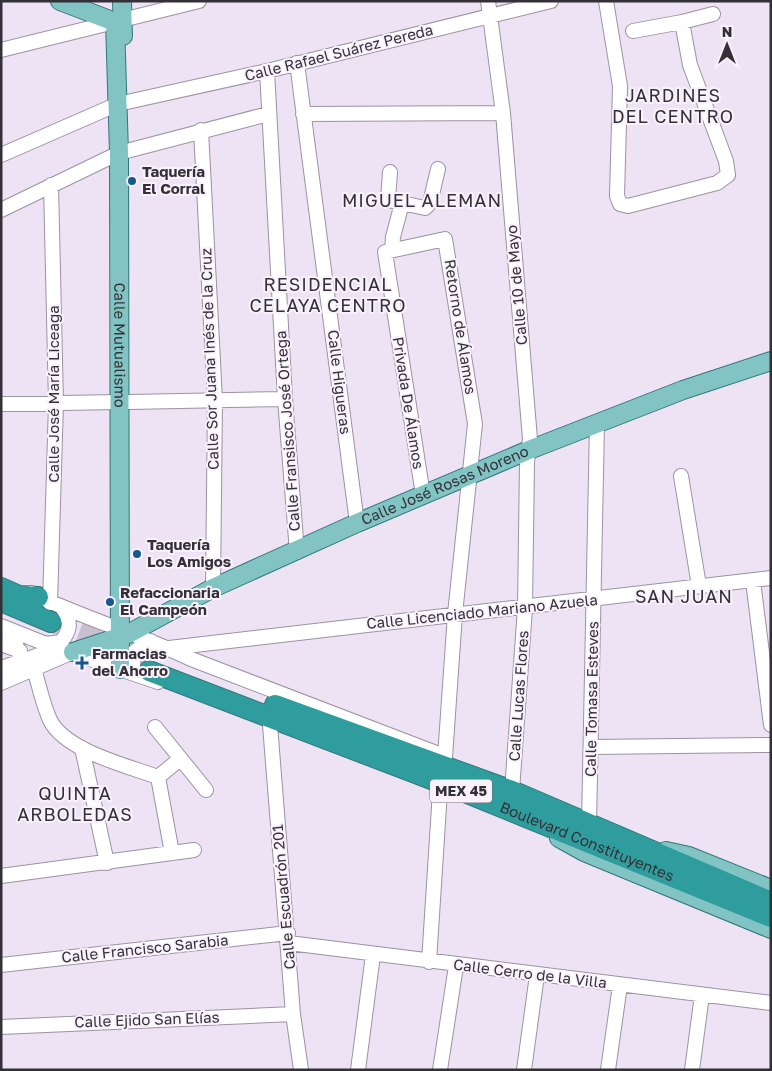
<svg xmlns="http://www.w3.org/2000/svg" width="772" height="1071" font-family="'Golos Text',sans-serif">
  <rect width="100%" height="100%" fill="#eee3f5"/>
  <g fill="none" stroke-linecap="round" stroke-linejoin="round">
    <path stroke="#c9bfcf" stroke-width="20" stroke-dasharray="20 10" stroke-linecap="butt" d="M51,622L154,662"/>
    <g stroke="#9b92a2" stroke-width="16">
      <path id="minor" d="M488,1L503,113L530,439L527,462L525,608L512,791
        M606,1L620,86L617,196L620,204L628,206L717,183L728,175L726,161L690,65L682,22
        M633,31L682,22L713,14
        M1,50L199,1
        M297,63L357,523
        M267,71L285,399L297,552
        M303,114L503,113
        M201,130L215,400L213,588
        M1,155L118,104L267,71L551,1
        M390,172L388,200L425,208L430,203L438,169
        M1,210L119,153L268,114
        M392,250L393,237L402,203
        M129,402L285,399
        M1,404L120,402
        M681,476L699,586
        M423,495L385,252L445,239L475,424L455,614L445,757
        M753,581L771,725
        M31,593C83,618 139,634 191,659L444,756
        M50,603L56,403L51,185
        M1,626L46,644L158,682
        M5,629L15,641L21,660
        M1,644L20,651
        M46,644L61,642C70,631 72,622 63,609
        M169,648L771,578
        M1,668L59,648
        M34,669C39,685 43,705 50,720C65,751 128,766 158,777
        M135,674L133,666L134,652L151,641
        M1,683L73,652
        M270,725L293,1014L301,1070
        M155,727L206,790
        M591,747L771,745
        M82,748L107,863
        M158,777L172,853
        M158,777L180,759
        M589,824L597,423
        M1,876L194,850
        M289,943L771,1003
        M429,962L440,791
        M1,965L288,933
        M1,1027L293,1014
        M358,1070L373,955
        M440,1070L456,966
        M524,1070L537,975
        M608,1070L620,985
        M692,1070L702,995"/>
    </g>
    <g stroke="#317779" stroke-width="20">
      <g id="major">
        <path id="s1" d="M60,1L115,22L119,153L120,669"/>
        <path d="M122,1L123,36"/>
        <path id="s2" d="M73,652L128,634L213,588L357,523L529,450L683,390L771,361"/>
        <path d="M559,838L584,852L771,929"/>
        <path d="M666,851L689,856L771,889"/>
      </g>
    </g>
    <g stroke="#317779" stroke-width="22">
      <g id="highway">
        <path d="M1,588L19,596L38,597"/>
        <path d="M1,601L51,622"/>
        <path id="s3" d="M149,671L460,790L771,917"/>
        <path d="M275,705L512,791L771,902"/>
      </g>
    </g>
    <use href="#minor" stroke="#fff" stroke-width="14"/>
    <use href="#major" stroke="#82c4c4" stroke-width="18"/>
    <use href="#highway" stroke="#2f9d9d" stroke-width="20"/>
  </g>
  <g fill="#16598e" stroke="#f9f2fd" stroke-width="2">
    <circle cx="132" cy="181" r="5"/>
    <circle cx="137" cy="554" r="5"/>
    <circle cx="110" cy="602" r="5"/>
    <path d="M79.5 655.5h5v5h5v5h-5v5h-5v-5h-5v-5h5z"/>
  </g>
  <g text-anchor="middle" stroke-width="4" stroke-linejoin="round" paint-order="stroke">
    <rect fill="#f9f2fd" stroke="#6f6a72" stroke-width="1" x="430" y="779.5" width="62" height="23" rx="4"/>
    <g font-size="14" font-weight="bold" fill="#343037">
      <text x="461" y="796">MEX 45</text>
    </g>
    <g font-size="15" fill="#343037" stroke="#f9f2fd">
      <text transform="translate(339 53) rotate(-14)" y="5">Calle Rafael Suárez Pereda</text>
      <text transform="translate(517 285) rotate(-95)" y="5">Calle 10 de Mayo</text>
      <text transform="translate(460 327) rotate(81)" y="5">Retorno de Álamos</text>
      <text dy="5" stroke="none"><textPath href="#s1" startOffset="382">Calle Mutualismo</textPath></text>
      <text transform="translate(210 359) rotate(-92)" y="5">Calle Sor Juana Inés de la Cruz</text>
      <text transform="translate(339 382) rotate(83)" y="5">Calle Higueras</text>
      <text transform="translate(54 394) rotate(-90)" y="5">Calle José María Liceaga</text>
      <text transform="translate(408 403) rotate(81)" y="5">Privada De Álamos</text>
      <text transform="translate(288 431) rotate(-94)" y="5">Calle Fransisco José Ortega</text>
      <text dy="5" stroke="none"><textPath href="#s2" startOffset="408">Calle José Rosas Moreno</textPath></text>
      <text transform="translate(482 612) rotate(-6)" y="5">Calle Licenciado Mariano Azuela</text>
      <text transform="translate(519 696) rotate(-86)" y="5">Calle Lucas Flores</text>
      <text transform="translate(592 699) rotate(-89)" y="5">Calle Tomasa Esteves</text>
      <text dy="5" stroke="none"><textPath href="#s3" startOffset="470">Boulevard Constituyentes</textPath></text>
      <text transform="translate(284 897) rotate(-95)" y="5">Calle Escuadrón 201</text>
      <text transform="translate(145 949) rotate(-6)" y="5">Calle Francisco Sarabia</text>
      <text transform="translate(530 974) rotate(7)" y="5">Calle Cerro de la Villa</text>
      <text transform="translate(147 1020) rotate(-2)" y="5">Calle Ejido San Elías</text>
    </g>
    <g font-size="15" font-weight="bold" fill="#343037" stroke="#f9f2fd" text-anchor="start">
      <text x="142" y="177">Taquería<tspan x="142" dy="17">El Corral</tspan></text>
      <text x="147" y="550">Taquería<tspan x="147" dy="17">Los Amigos</tspan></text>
      <text x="120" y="598">Refaccionaria<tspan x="120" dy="17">El Campeón</tspan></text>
      <text x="92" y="659">Farmacias<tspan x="92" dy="17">del Ahorro</tspan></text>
    </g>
    <g font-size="18" letter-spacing="1" fill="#343037" stroke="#f9f2fd">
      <text x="673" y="102">JARDINES<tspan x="673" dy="21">DEL CENTRO</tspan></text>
      <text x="422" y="207">MIGUEL ALEMAN</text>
      <text x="328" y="291">RESIDENCIAL<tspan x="328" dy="21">CELAYA CENTRO</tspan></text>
      <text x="684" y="603">SAN JUAN</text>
      <text x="75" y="800">QUINTA<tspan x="75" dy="21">ARBOLEDAS</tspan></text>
    </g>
  </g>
  <rect width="772" height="1071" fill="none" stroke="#343037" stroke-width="5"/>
  <g transform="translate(727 45)" stroke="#f9f2fd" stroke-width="4" paint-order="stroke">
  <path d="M0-4L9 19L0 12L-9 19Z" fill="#343037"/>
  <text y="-8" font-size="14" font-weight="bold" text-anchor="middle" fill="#343037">N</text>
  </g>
</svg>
